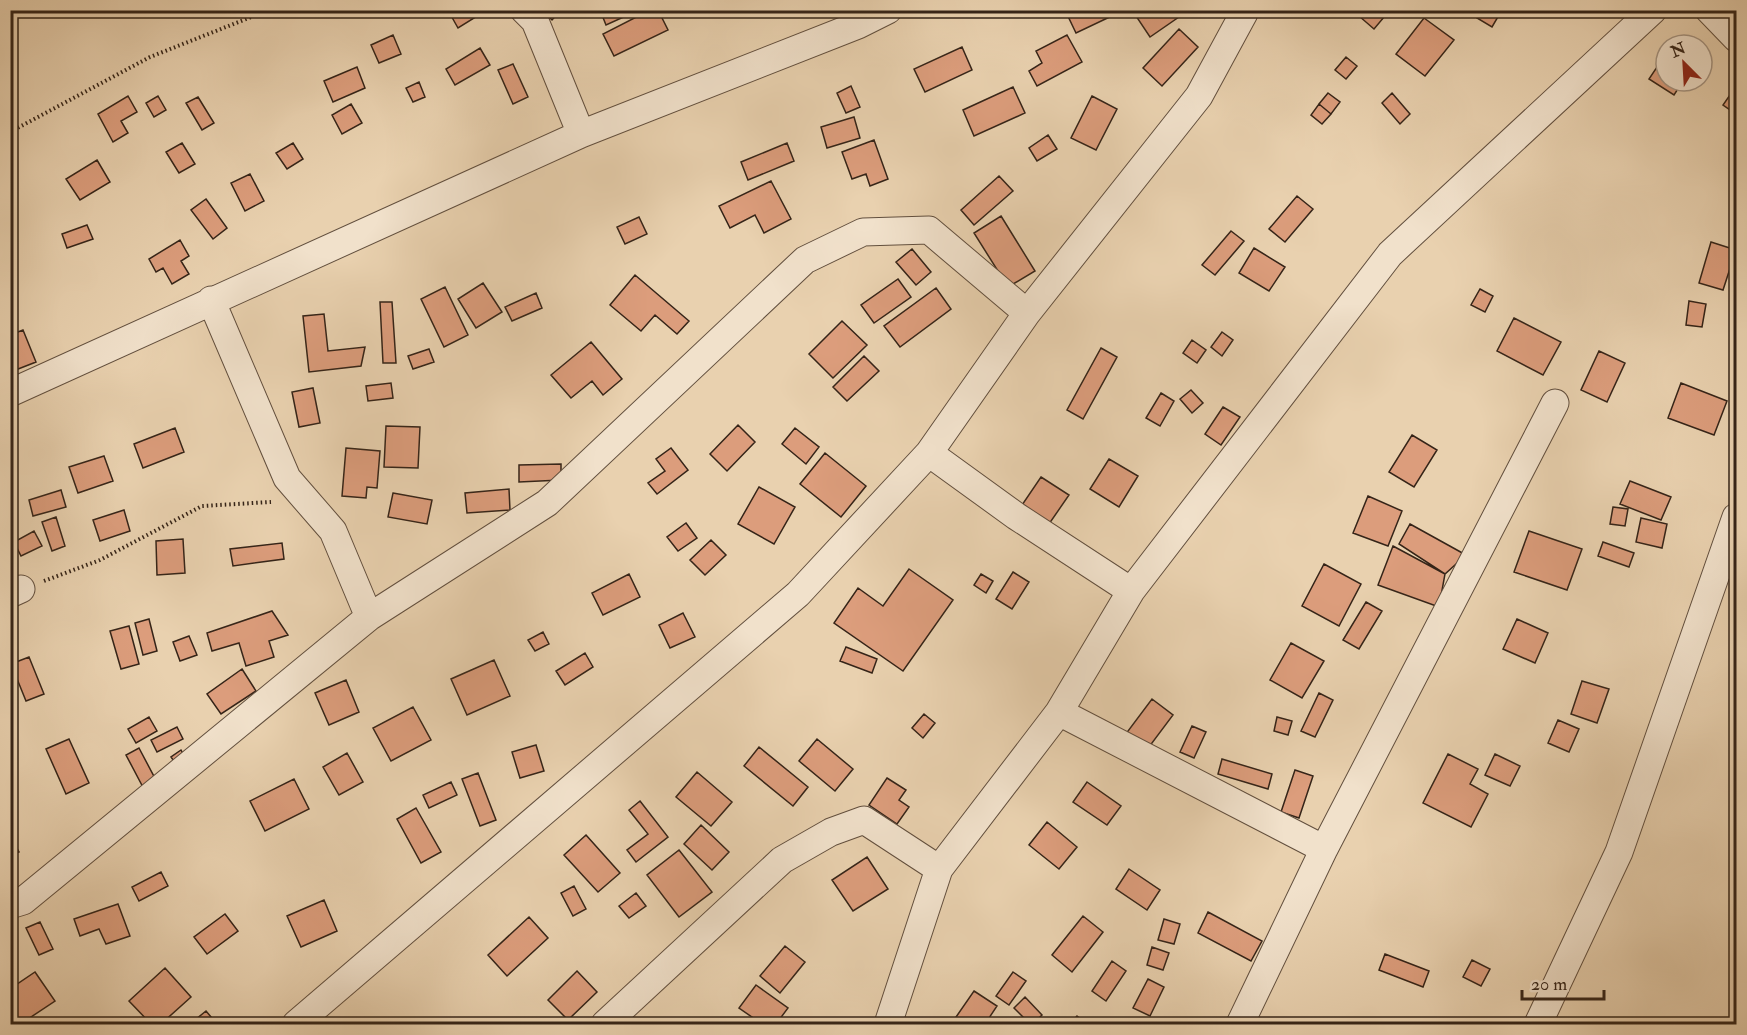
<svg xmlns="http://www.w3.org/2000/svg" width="1747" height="1035" font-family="'IM FELL Double Pica',serif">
  <rect width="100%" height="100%" fill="#e9d1af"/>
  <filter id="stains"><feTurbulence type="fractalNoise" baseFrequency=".00333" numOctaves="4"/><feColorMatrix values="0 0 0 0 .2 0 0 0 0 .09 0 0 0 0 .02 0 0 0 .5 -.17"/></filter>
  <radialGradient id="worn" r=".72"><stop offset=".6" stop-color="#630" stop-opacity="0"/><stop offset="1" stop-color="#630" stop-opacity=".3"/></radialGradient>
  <path fill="#dc9d7c" stroke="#352418" stroke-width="1.5" d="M451,10H487L458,28L449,12Z
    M542,10H561L552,20Z
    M600,10H639L606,25Z
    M650,10H658L668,30L614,56L603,34Z
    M1065,10H1117L1118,13L1076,33Z
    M1132,10H1189L1150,37Z
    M1364,10H1390L1374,29L1359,16Z
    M1482,10H1502L1492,27L1477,18Z
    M1424,18L1454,40L1425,76L1396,54Z
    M1179,29L1198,47L1162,86L1143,68Z
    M393,35L401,54L379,63L371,45Z
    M1067,35L1082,62L1037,86L1029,71L1042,63L1036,51Z
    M962,47L972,70L925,92L914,69Z
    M480,48L490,65L455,85L446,69Z
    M1346,57L1357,66L1346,79L1335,70Z
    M1663,58L1666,60V81H1683L1674,95L1649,79Z
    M513,64L528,97L513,104L498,70Z
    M357,67L365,88L333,102L324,81Z
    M419,82L425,97L413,102L406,88Z
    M851,86L860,107L846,113L837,93Z
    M1013,87L1025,113L974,136L963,110Z
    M1732,92L1736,95V114L1723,105Z
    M1328,93L1340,102L1331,114L1319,104Z
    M1392,93L1410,114L1400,124L1382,103Z
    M128,96L137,112L121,121L128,133L113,142L98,114Z
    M158,96L166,110L154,117L146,103Z
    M1092,96L1117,109L1096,150L1071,138Z
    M198,97L214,123L202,130L186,103Z
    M351,104L362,123L342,134L332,115Z
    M1319,104L1331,114L1322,124L1311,115Z
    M854,117L860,138L827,148L821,127Z
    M1048,135L1057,149L1037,161L1029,148Z
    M874,140L888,179L870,186L866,174L852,179L842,152Z
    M182,143L195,164L179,173L166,152Z
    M293,143L303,159L287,169L276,153Z
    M787,143L794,161L748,180L741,162Z
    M97,160L110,182L80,200L66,179Z
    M250,174L264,201L245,211L231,183Z
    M999,176L1013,191L974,225L961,210Z
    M771,181L791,219L764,233L755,215L730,228L719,206Z
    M1297,196L1313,209L1285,242L1269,229Z
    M206,199L227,228L213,239L191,210Z
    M1001,216L1035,271L1008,287L974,233Z
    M639,217L647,234L625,244L617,227Z
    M87,225L93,239L67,248L62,234Z
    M1231,231L1244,241L1215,275L1202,265Z
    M180,240L189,256L181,261L189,274L172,284L163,268L156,272L149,259Z
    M1711,242L1736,250L1723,290L1699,283Z
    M1254,248L1285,267L1269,291L1239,273Z
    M912,249L931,272L916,285L896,262Z
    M635,275L689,321L677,334L655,315L641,331L610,305Z
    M898,279L911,297L874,323L861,305Z
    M483,283L502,312L476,328L458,299Z
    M445,287L468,335L444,347L421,299Z
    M936,288L951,309L900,347L884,326Z
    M1480,289L1493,296L1485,312L1471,305Z
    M536,293L542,308L512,321L505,307Z
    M1689,301L1706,304L1702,327L1686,325Z
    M380,302H392L396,363H383Z
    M324,314L328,351L365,347L361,366L309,372L303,316Z
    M1514,318L1561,342L1543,375L1497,351Z
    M842,321L867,345L833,378L809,354Z
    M23,330L36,362L13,371L10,364V335Z
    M1222,332L1233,340L1222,356L1211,347Z
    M1192,340L1206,350L1197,363L1183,353Z
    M591,342L622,379L603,395L592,381L571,398L551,375Z
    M1101,348L1117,357L1083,419L1067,410Z
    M429,349L434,362L413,369L408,356Z
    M1599,351L1625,363L1607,402L1581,390Z
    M864,356L879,371L847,401L833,387Z
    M391,383L393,398L368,401L366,386Z
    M1681,383L1727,401L1714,435L1668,418Z
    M313,388L320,423L299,427L292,392Z
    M1191,390L1203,403L1192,413L1180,399Z
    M1161,393L1174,401L1160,426L1146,418Z
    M1223,407L1240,417L1221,445L1205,434Z
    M738,425L755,442L727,471L710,454Z
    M386,426L420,427L418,468L384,467Z
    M175,428L184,452L143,468L134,444Z
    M795,428L819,447L806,464L782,444Z
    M1412,435L1437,450L1414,487L1389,472Z
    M346,448L380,451L377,488L367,487L366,498L342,496Z
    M671,448L688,470L657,494L648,483L665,471L656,459Z
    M825,453L866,486L841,517L800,484Z
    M104,456L113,481L78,493L69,467Z
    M1109,459L1138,476L1119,507L1090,489Z
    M561,464V480L519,482V465Z
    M1041,477L1069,495L1049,524L1022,505Z
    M1630,481L1671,497L1661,520L1620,504Z
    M759,487L795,507L774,544L738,524Z
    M509,489L510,510L467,513L465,493Z
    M61,490L66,507L33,516L29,500Z
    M393,493L432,500L427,524L388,517Z
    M1368,496L1402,511L1388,546L1353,533Z
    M1613,507L1628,509L1625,526L1610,524Z
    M124,510L130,531L100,541L93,520Z
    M56,517L65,546L52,551L42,522Z
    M1641,518L1667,524L1662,548L1636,542Z
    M686,523L697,538L678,551L667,537Z
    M1410,524L1466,555L1445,574L1399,544Z
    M34,531L42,546L21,556L14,542Z
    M1529,531L1582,549L1567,590L1514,572Z
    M183,539L185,573L157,575L156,541Z
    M711,540L726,555L705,575L690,560Z
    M1603,542L1634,553L1629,567L1598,556Z
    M282,543L284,559L233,566L230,549Z
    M1393,546L1445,574L1439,607L1378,585Z
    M1324,564L1361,584L1339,626L1302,606Z
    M909,569L953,600L903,671L834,623L858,588L883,606Z
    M1013,572L1029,582L1012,609L996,599Z
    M629,574L640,597L603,615L592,593Z
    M981,574L993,581L986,593L974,585Z
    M1366,602L1382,611L1359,649L1343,640Z
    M272,611L288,635L269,641L274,657L246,666L239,643L212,651L207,633Z
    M683,613L695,637L670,648L659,625Z
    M149,619L157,651L143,655L135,623Z
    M1517,619L1548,633L1535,663L1503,649Z
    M129,626L139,664L121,669L110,631Z
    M543,632L549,644L535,651L528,640Z
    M189,636L197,655L180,661L173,642Z
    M1291,643L1324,661L1302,698L1270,680Z
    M846,647L877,659L872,673L840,661Z
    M585,653L593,667L565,685L556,671Z
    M29,657L44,694L26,701L11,664Z
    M494,660L510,696L467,715L451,679Z
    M242,669L256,691L221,714L207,694Z
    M346,680L359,712L329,725L315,693Z
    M1582,681L1609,689L1597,723L1571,714Z
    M1319,693L1333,700L1315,737L1301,731Z
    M1152,699L1173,715L1146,751L1125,735Z
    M413,707L431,740L391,761L373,728Z
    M924,714L935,723L923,738L912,728Z
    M149,717L157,731L136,743L128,729Z
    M1277,717L1292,721L1288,735L1274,731Z
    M1558,720L1579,729L1569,752L1548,743Z
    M1192,726L1206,732L1194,758L1180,752Z
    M177,727L183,739L157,752L151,740Z
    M69,739L89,783L66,794L46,749Z
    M817,739L853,769L835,791L799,761Z
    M536,745L544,771L520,778L512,752Z
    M759,747L808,787L793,806L744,766Z
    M139,748L158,784L145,791L126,755Z
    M181,750L187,761L178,767L171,757Z
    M347,753L363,782L339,795L323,767Z
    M1448,754L1478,769L1470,784L1488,794L1471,827L1423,803Z
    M1495,754L1520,766L1510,786L1485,775Z
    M1222,759L1272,774L1268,789L1218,774Z
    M1295,770L1313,776L1299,818L1281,812Z
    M697,772L732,802L711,826L676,797Z
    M478,773L496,820L480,826L462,779Z
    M887,778L906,790L899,800L909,807L897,824L869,805Z
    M294,779L309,809L265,831L250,801Z
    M451,782L457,795L429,808L423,795Z
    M1087,782L1121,806L1107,825L1073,802Z
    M640,801L668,837L636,862L627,850L648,834L629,810Z
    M416,808L441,852L421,863L397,819Z
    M1047,822L1077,847L1059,869L1029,845Z
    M701,825L729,852L712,870L684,844Z
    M586,835L620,873L598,892L564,855Z
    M10,836L19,852L10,856Z
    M679,850L712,892L679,917L647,875Z
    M867,857L888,889L853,911L832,880Z
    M1129,869L1160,890L1147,910L1116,889Z
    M161,872L168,886L139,901L132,887Z
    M574,886L586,909L573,916L561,893Z
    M636,893L646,906L629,918L619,906Z
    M324,900L337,931L301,947L287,916Z
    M118,904L130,936L106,944L99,929L80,936L74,919Z
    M1208,912L1262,941L1251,961L1198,933Z
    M225,914L238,931L207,954L194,937Z
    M1083,916L1103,932L1072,972L1052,955Z
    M529,917L548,938L507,976L488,955Z
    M1164,919L1180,924L1174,944L1158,940Z
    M40,922L53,949L39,955L26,928Z
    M785,946L805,962L780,993L760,976Z
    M1152,947L1169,953L1163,970L1147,965Z
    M1385,954L1429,971L1423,987L1379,970Z
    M1472,960L1490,969L1481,986L1463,977Z
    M1112,961L1126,971L1106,1001L1092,991Z
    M165,968L191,997L161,1024H151L129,1001Z
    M577,971L597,992L568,1020L548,1000Z
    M35,972L55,1001L22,1023L10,1007V989Z
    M1013,972L1026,981L1009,1005L996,996Z
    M1148,979L1164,987L1150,1016L1133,1008Z
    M756,985L788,1008L776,1024H762L739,1008Z
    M974,991L997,1006L985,1024H968L956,1017Z
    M1025,997L1042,1015L1033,1024H1030L1014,1008Z
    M206,1011L217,1024H190Z
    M1077,1016L1087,1024H1070Z
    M406,1018L411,1024H398Z"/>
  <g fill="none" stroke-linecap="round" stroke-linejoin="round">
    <g stroke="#624f3e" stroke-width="29">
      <path id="minor" d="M524,10L535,21L581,134
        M1709,10L1736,38
        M211,300L287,478L333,531L369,617
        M10,393L581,134L858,25L888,10
        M929,453L1016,516L1131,591
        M10,594L21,589
        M1059,712L1324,849
        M10,905L23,901L369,617L547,503L805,260L863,232L929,230L1027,313
        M296,1024L798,594L929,453L1027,313L1199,96L1244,13L1242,10
        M605,1024L782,860L831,832L864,820L939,869
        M888,1024L939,869L1059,712L1131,591L1390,254L1653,10
        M1240,1024L1324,849L1555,403
        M1538,1024L1619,852L1736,517"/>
    </g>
    <path stroke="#352418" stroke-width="4" stroke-dasharray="1.5 3" stroke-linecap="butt" d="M10,132L150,57L269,10
      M44,581L100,560L202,506L271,502"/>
    <use href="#minor" stroke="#f1e1cb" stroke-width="27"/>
  </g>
  <rect width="1747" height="1035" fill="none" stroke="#e9d1af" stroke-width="36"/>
  <rect x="12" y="12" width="1723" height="1011" fill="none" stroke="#352418" stroke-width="3"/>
  <rect x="18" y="18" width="1711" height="999" fill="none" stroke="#352418" stroke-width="1.5"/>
  <g transform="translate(1684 63) rotate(336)"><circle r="28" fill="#f1e1cb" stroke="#a69583" stroke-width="1.5"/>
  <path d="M0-4.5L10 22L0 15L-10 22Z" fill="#8f2418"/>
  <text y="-9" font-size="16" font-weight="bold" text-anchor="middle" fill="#352418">N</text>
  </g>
  <path d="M1522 990v9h82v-9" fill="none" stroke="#352418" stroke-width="3"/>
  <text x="1531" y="990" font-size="18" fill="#352418" stroke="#f1e1cb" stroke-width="4.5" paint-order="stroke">20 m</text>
  <rect width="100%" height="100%" filter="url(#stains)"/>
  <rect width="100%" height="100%" fill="url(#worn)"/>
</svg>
